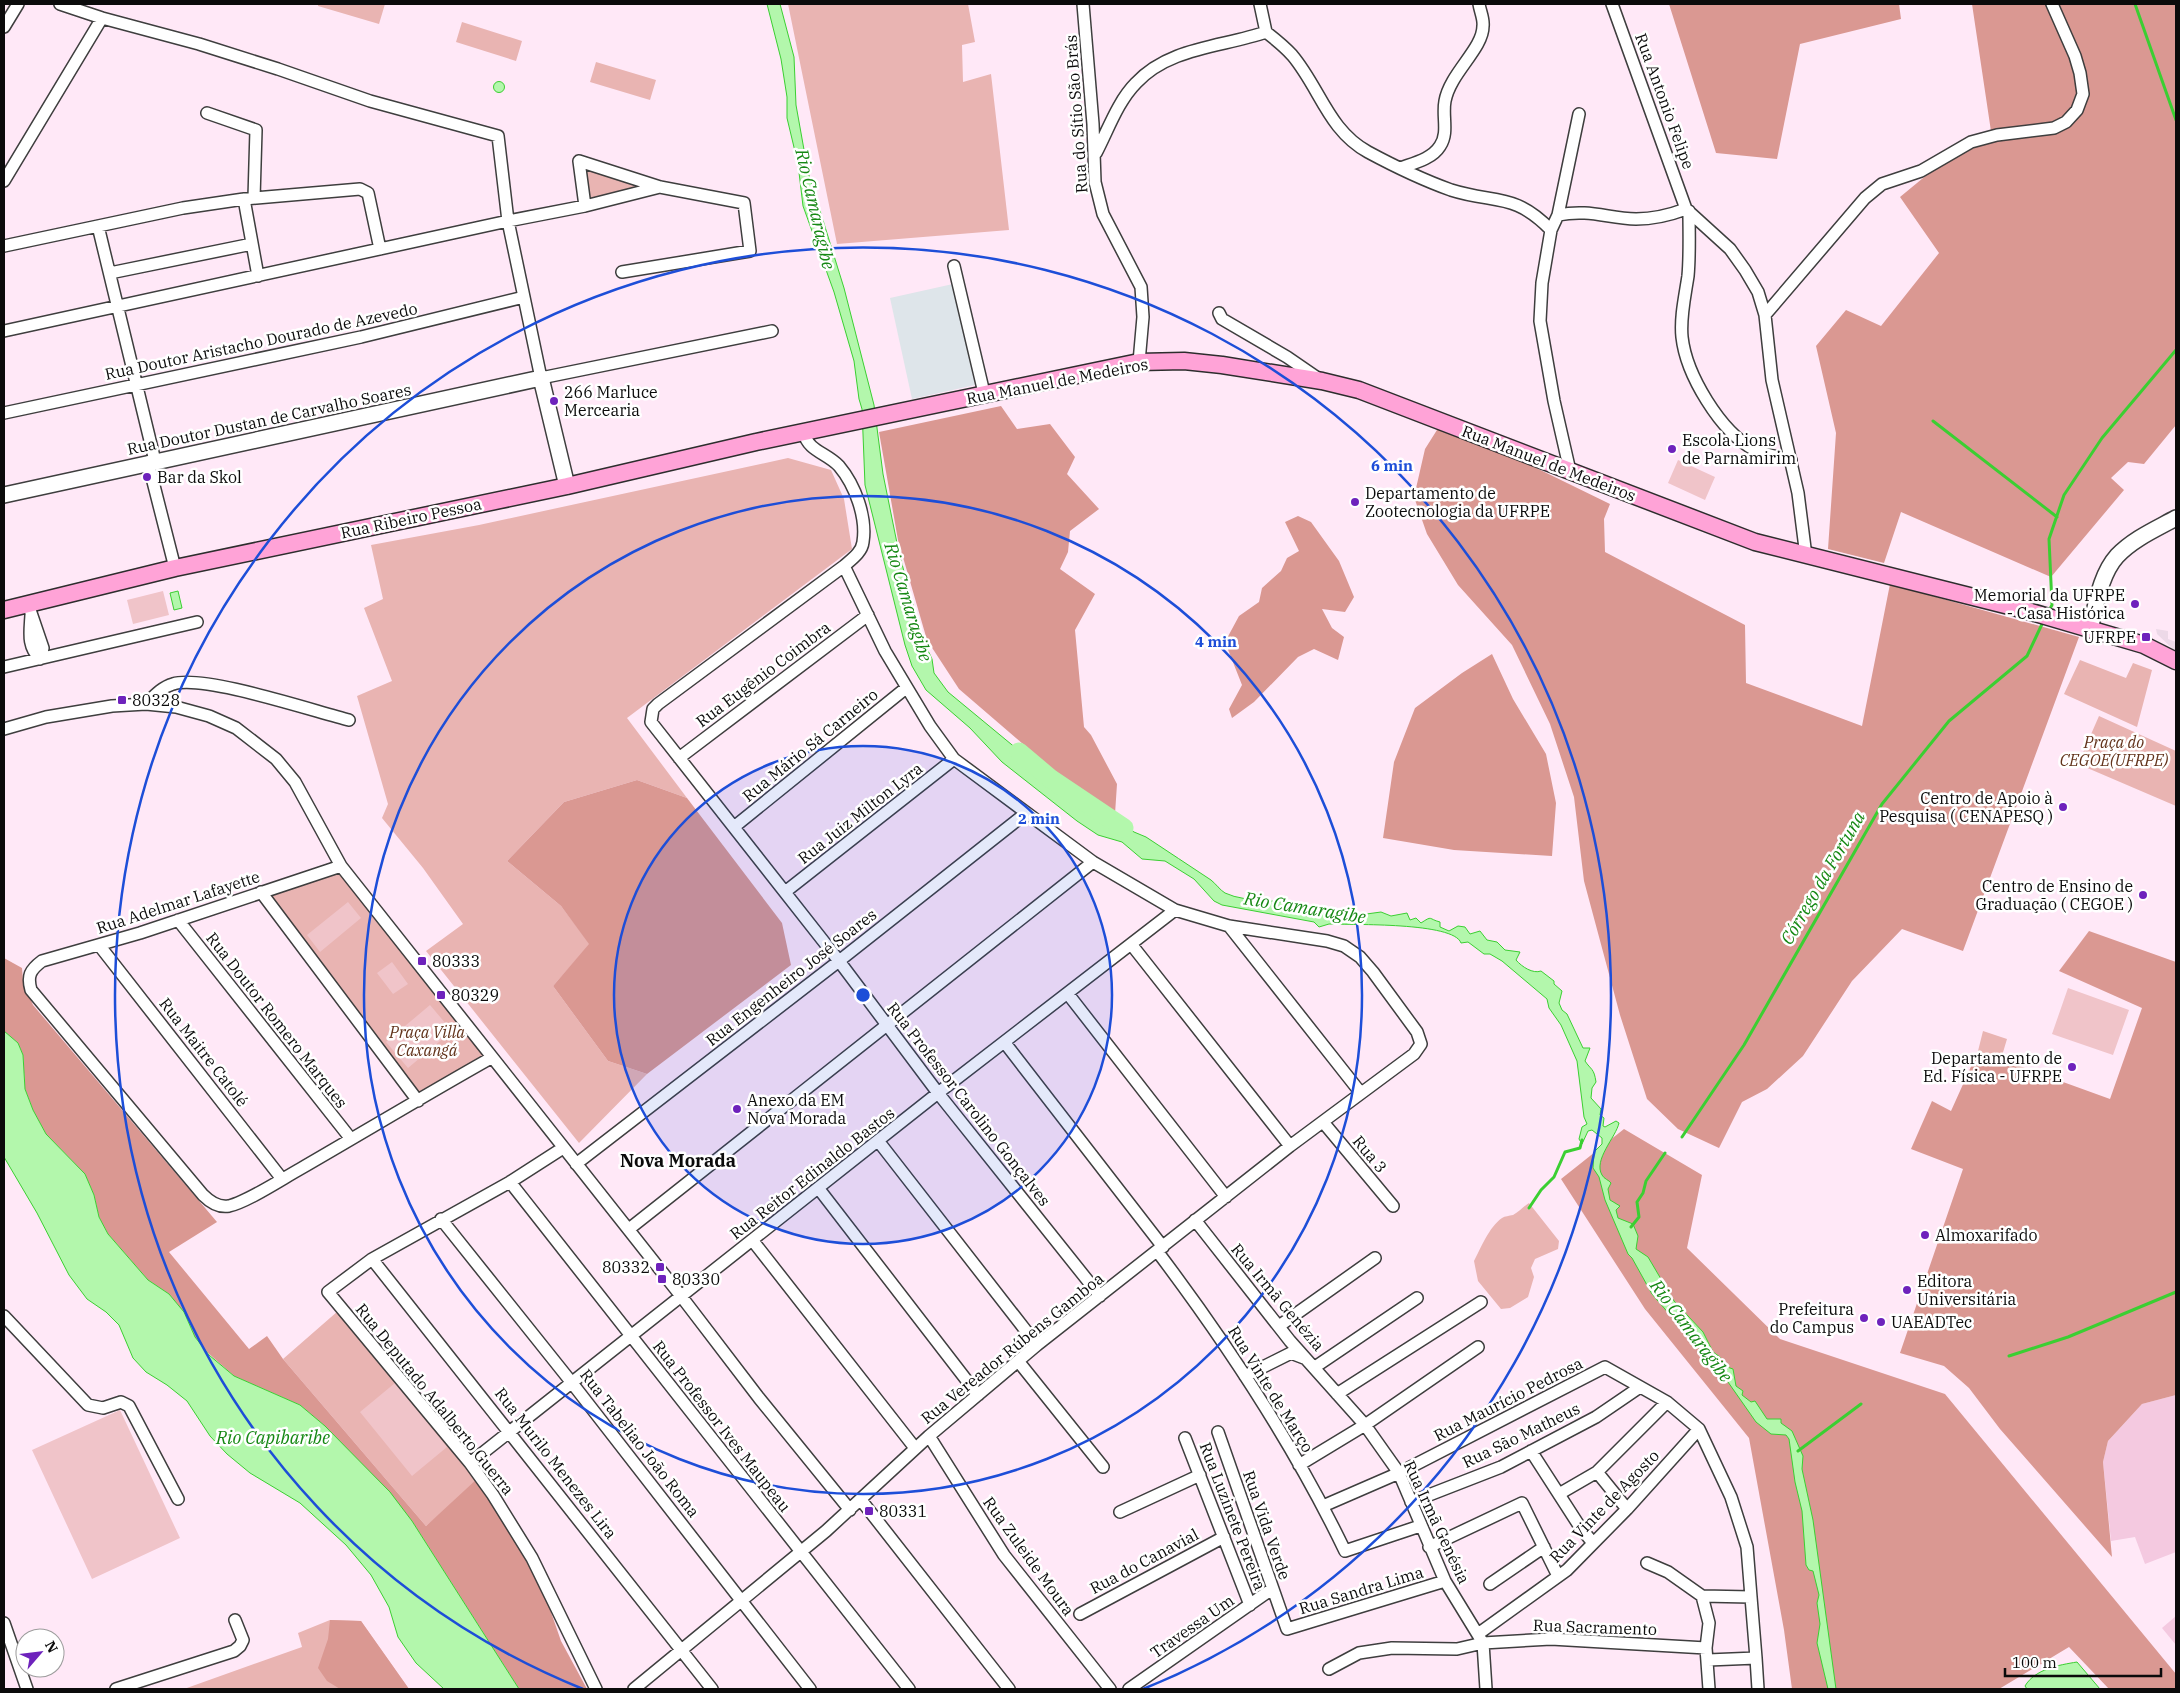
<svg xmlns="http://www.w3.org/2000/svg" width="2180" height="1693" font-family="'IBM Plex Serif',serif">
  <rect width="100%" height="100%" fill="#ffe8f7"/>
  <path fill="#dee5ea" d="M953,284L975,385L912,399L890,298Z"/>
  <path fill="#f4c9e0" d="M2176,1395V1552L2145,1564L2135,1537L2111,1541L2103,1462L2108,1441L2142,1404Z
    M2176,1616V1645L2162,1628Z"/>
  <path fill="#e9b4b2" d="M318,4H385L379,24L318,6Z
    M788,4H968L975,42L962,45L963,82L991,74L1009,230L837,244Z
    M462,22L522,41L516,61L456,42Z
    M596,62L656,80L650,100L590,82Z
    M584,169L648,184L591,200L588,199Z
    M788,458L831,470L844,499L852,549L627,718L687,798L637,780L564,802L507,861L561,906L590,944L553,986L608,1061L647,1074L579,1143L426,951L463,924L423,868L382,818L388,804L357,696L392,681L364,608L383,599L371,545L479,525Z
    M2080,660L2126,678L2133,663L2152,670L2137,727L2064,694Z
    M2099,716L2176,751V806L2078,764Z
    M338,870L487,1057L420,1093L268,895Z
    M1983,1031L2007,1039L2001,1059L1978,1051Z
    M1529,1203L1559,1241L1558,1249L1535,1259L1531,1268L1534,1277L1528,1297L1510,1308L1501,1309L1478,1281L1474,1261C1481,1248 1489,1227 1502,1218C1505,1216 1509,1216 1513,1215C1519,1212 1524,1206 1529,1203Z
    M338,1311L481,1479L426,1526L283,1359Z
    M330,1620L361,1621L409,1689H184L302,1647L298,1633Z"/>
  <path fill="#da9892" d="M1669,4H1899L1901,19L1800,44L1777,159L1716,153Z
    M1972,4H2176V425L2144,464L2128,462L2111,478L2124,490L2051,577L1901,512L1884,563L1828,549L1836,433L1816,346L1846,310L1881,326L1939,253L1900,197L1934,169L1992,138Z
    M1001,406L1017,429L1050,424L1075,457L1067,474L1099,509L1070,531L1068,552L1060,569L1095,594L1075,630L1084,727L1091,735L1117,784L1115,814L1072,786L959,689L927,640L898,540L879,432Z
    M1442,422L1610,504L1604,519L1605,552L1745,625L1746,683L1862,726L1890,584L2079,637L1963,951L1902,929L1852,981L1803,1056L1767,1089L1742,1102L1719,1148L1678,1129L1647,1099L1620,1015L1584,881L1574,797L1550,724L1512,645L1458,585L1427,534L1414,497L1425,449Z
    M1298,516L1311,522L1339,561L1354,597L1345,612L1322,609L1332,628L1344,637L1338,660L1314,649L1298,657L1254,702L1232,718L1229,709L1242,685L1225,642L1239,616L1259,602L1262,588L1281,571L1287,558L1299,551L1285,522Z
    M1492,654L1513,699L1546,754L1556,803L1552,856L1454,850L1383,838L1394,762L1415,708L1462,673Z
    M637,780L687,798L782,923L791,965L647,1074L608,1061L553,986L589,944L561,906L507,861L564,802Z
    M2089,931L2176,962V1395L2142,1404L2108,1441L2103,1462L2112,1557L2000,1429L1969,1388L1944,1366L1900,1353L1963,1169L1911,1149L1932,1101L1951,1111L1978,1051L2110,1099L2142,1008L2059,971Z
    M4,958L22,968L23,981L33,1005L217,1222L169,1252L249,1349L267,1336L283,1359L426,1526L478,1478L544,1592L561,1641L587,1689H519L412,1521L325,1426L300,1405L234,1376L207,1352L195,1337L184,1312L169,1294L148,1280L108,1234L99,1217L94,1195L85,1174L46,1134L33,1110L25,1089L23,1055L18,1043L4,1031Z
    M1624,1129L1702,1175L1687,1248L1780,1339L1945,1394L2176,1674V1689H2109L2069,1647L1999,1689H1792L1784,1630L1749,1438L1645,1309L1561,1179Z
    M330,1620L361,1621L409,1689H340L327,1681L318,1668L328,1639Z"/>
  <path fill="#f0c4c9" d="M1678,460L1715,477L1705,500L1668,483Z
    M163,591L169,615L133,624L127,600Z
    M348,902L361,918L320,952L307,935Z
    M392,962L408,984L393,994L377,973Z
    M2068,988L2129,1010L2113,1055L2052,1034Z
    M430,1005L452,1031L408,1068L386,1042Z
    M395,1383L447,1447L412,1476L360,1412Z
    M120,1410L180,1538L92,1579L32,1450Z"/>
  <path fill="#edd9e8" d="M2156,629L2168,631V639L2176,642V652L2157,634Z"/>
  <path fill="#b3f7ac" stroke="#3bcf32" d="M767,4H780L794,57L796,105L808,172L844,288L874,405L883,474L899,553L922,638L932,659L934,673L948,692L1017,749L1031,757L1040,772L1062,796L1085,811L1100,816L1104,812L1134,832L1146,837C1168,851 1189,866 1211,880C1216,884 1220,890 1225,893C1248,904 1281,897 1303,908L1359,915L1381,912L1391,916L1407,913L1410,920L1416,918L1421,923C1433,915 1428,919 1440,922V927L1449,931L1458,926L1465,927L1470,934L1480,931L1487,940L1497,942L1505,950L1520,952L1516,960C1522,967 1533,974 1541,971L1554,981V984L1562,991L1559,1003L1562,1010L1567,1014L1583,1048H1590L1585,1061C1591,1070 1594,1068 1596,1082L1592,1088L1591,1098L1601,1109L1600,1115L1604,1118L1603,1126L1605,1127L1616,1121L1619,1123C1616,1137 1593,1160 1602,1175C1604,1179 1609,1180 1611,1183L1608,1189L1610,1200L1620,1206L1616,1210L1618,1218L1633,1224L1638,1236L1636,1249L1648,1257L1674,1301L1703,1332L1713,1352L1720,1357L1721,1365L1733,1369L1736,1386L1743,1391L1742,1395L1751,1402L1755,1401L1767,1419H1781V1423L1792,1431L1803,1456L1802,1469L1813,1520L1836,1689H1828L1817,1643L1820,1624L1817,1603L1819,1595L1813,1571L1809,1570L1806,1565L1802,1511L1795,1482L1789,1439L1786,1435L1771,1434L1756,1422L1728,1382L1652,1294L1632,1258L1628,1254L1605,1200L1599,1177L1593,1168L1594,1152L1602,1144V1138L1592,1130L1588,1131L1582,1144L1579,1139L1582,1127L1587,1124L1584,1117L1577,1061L1561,1025L1549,1008L1547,999L1502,961L1490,954H1484L1468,942L1461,943C1454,922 1352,925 1329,924L1319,927L1314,922L1222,905L1214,901L1194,879L1165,861L1142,859L1122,842L1098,835L1077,821L1002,762L970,728L926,690L912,666L905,645L865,485L862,409L859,399L854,361L834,292L803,206L798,164L787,118V97L781,59Z
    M493.5 87a5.5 5.5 0 1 1 11 0a5.5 5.5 0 1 1-11 0Z
    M178,591L182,608L174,610L170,593Z
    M4,1031L18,1043L23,1055L25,1089L33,1110L46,1134L85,1174L94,1195L99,1217L108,1234L148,1280L169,1294L184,1312L195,1337L209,1355L234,1376L300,1405L325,1426L390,1492L412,1521L519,1689H444L416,1663L398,1637L389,1607L371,1575L346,1545L300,1503L250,1473L227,1454L210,1436L187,1401L167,1385L146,1372L133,1358L119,1325L106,1312L87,1299L69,1275L37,1213L4,1157Z
    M2077,1662L2100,1689H2027L2025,1686C2035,1669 2059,1665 2077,1662Z"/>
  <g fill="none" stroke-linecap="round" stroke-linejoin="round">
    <path stroke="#3bcf32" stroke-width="3" d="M2135,4L2176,120
      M1933,421L2057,517
      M2048,612L2052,605L2049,539L2064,495L2102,438L2176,350
      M1682,1137L1744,1045L1882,804L1949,721L2027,656L2043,622
      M1529,1208L1541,1190L1554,1177L1565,1152L1580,1148L1582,1140
      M1631,1227L1639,1217L1637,1202L1643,1193L1646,1181L1665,1153
      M2009,1356L2068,1337L2176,1292
      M1798,1451L1861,1404"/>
    <path stroke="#b3f7ac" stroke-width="19" d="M1019,752L1051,779L1124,828"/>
    <g stroke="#3e3e3e" stroke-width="14">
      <path id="minor" d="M60,4L102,18L199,44L278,69L370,101L498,136L508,221L541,378L772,331
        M1083,4L1093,124L1095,182L1103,214L1141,287L1143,317L1139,362
        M1260,4L1266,32
        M1612,4L1686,209L1730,249L1745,270L1758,292L1765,315L1772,380L1798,493L1806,556
        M4,27L18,4
        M1266,32C1275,39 1284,46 1292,55C1320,88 1328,130 1368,152C1394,166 1423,180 1451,190C1495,204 1514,192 1551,230
        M207,113L256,130L254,198
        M1096,153C1108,130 1118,101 1136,83C1169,47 1223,47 1266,32
        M1400,168C1414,163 1432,159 1440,146C1449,133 1442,116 1445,101C1450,73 1483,49 1483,26C1484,19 1480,11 1479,4
        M4,181L102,18
        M244,199L258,276
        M585,206L579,161L660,187L744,203L750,251L622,272
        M1689,211C1689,232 1690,254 1688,276C1685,296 1680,317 1682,337C1686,374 1720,432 1755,450C1766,455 1779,457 1791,460
        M1558,215L1579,114
        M98,226L155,461
        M4,246L183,208L244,199L360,189L368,193L380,249
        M954,266L984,393
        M110,273L252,244
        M1219,313L1222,319L1287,357L1319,379
        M1765,315L1865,198L1882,184L1921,171L1971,142L1997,135L2054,128L2066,122L2077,110L2083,94L2080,73L2075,56L2052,4
        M4,331L508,221L585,206L660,187
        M4,413L361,337L524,297
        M804,433C808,451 827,453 839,466C855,485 867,517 863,542C862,552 852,559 844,566L658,704L653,709L651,722L839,961L938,1093L1100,1296
        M148,462L175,568
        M1570,471L1554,401L1540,321L1542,283L1551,230L1558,215C1589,209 1607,218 1636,219C1654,219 1670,215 1686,209
        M28,604L43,648L40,659C27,646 30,633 31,615
        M4,667L197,622
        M146,704C154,696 162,687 173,684C203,674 313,711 349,720
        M4,729L46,717L112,706L146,704L176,707L209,716L236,728L276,759L295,782L341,866L681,1296L759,1398L850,1510
        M679,758L868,615
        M734,827L906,688
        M341,866L140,933L42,961C30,970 27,976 31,990L203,1195C210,1202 218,1208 229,1206C247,1202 282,1179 300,1169C364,1132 427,1094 491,1058
        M261,892L418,1101
        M785,892L954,759
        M178,920L351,1139
        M1229,926L1360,1092
        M1131,944L1290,1146
        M99,945L282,1179
        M1068,994L1226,1197
        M1005,1043L1163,1247
        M1323,1122L1393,1206
        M879,1142L1037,1345
        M563,1148L510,1182L372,1259L328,1292L470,1463L493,1495L532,1558L596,1689
        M576,1164L839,961L1025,814
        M510,1182L909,1689
        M819,1189L978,1395
        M441,1219L572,1383L810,1689
        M1195,1220L1290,1341L1365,1425L1399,1473L1445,1581L1483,1643L1486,1689
        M629,1229L1093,862
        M753,1241L915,1448
        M1157,1251C1228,1345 1294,1445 1345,1551L1420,1526
        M372,1259L712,1689
        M4,1316L88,1405L103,1408L121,1402L129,1406L178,1499
        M1279,1326L1375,1258
        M1018,1361L1103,1467
        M1315,1367L1417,1298
        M1245,1376L1291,1353L1304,1358
        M1337,1394L1481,1302
        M1218,1432L1287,1629L1445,1581
        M929,1436L1004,1555L1110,1689
        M1185,1438L1250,1605
        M1531,1451L1580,1527L1593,1543
        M470,1463L938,1093L1175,910
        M1299,1465L1365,1425L1478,1347
        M1559,1494L1597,1472
        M861,1500L1009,1689
        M1411,1502L1501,1467L1596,1417L1640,1387
        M1323,1506L1399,1473L1605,1367L1667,1402L1699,1429L1731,1497L1747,1547L1751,1597L1702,1596
        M1627,1509L1597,1472L1667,1402
        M1120,1512L1200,1475
        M1429,1547L1522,1503L1558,1576
        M1647,1563L1668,1572L1702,1596L1709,1623L1706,1648L1709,1689
        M1490,1584L1544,1547
        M1080,1614L1224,1537
        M4,1623L27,1689
        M1478,1634L1567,1570L1627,1509L1699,1429
        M1756,1658L1758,1689
        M1708,1660L1756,1658L1751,1597
        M1329,1669L1359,1653L1392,1648L1457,1649L1483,1643L1551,1639L1706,1648
        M116,1689L234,1651L240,1646L243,1640L235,1620
        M634,1689L826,1531L929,1436L1037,1345L1290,1146L1414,1054L1421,1044L1417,1032L1373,972L1360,957L1344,946L1327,941L1229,926L1175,910L1093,862L954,759L930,726L885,651L844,566
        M1129,1689L1272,1589"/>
    </g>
    <g stroke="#3e3e3e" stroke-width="18">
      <path id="tertiary" d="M4,495L541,378L567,486
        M2090,629C2096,606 2100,575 2117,556C2133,539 2156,529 2176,518"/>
    </g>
    <g stroke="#2d2d2d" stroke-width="19">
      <path id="secondary" d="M4,610L175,568L567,486L756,442L1139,362L1184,361L1222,365L1322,381L1359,390L1755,542L2021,609L2144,645L2176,661"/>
    </g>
    <use href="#minor" stroke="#fff" stroke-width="11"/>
    <use href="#tertiary" stroke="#fff" stroke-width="15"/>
    <use href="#secondary" stroke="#ffa3d7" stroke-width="16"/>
  </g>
  <circle cx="863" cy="995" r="249" fill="#1d4ed8" fill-opacity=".12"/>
  <g fill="none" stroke="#1d4ed8" stroke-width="2.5">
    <circle cx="863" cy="995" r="249"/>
    <circle cx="863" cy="995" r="499"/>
    <path d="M583 1689A748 748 0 1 1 1143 1689"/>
  </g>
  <g fill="#6e22bc" stroke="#fff" stroke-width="2">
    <circle cx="554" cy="401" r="5"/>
    <circle cx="1672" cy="449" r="5"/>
    <circle cx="147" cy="477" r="5"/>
    <circle cx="1355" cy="502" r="5"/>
    <circle cx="2135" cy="604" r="5"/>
    <rect x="2141" y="632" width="10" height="10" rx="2.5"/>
    <rect x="117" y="695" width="10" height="10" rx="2.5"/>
    <circle cx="2063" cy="807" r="5"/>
    <circle cx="2143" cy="895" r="5"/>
    <rect x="417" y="956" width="10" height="10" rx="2.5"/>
    <rect x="436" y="990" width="10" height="10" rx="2.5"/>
    <circle cx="2072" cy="1067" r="5"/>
    <circle cx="737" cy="1109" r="5"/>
    <circle cx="1925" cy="1235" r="5"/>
    <rect x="655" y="1262" width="10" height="10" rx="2.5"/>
    <rect x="657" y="1274" width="10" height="10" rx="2.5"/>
    <circle cx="1907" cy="1290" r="5"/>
    <circle cx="1864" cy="1318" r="5"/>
    <circle cx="1881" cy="1322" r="5"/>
    <rect x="864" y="1506" width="10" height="10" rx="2.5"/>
  </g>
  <g text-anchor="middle" stroke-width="5" stroke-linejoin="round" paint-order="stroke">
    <g font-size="16" fill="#0b0b0b" stroke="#fff">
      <text transform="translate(1665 101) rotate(70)" y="6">Rua Antonio Felipe</text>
      <text transform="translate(1076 114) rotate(-94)" y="6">Rua do Sítio São Brás</text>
      <text transform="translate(261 341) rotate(-12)" y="6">Rua Doutor Aristacho Dourado de Azevedo</text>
      <text transform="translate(1057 381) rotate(-11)" y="6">Rua Manuel de Medeiros</text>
      <text transform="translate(269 419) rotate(-12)" y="6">Rua Doutor Dustan de Carvalho Soares</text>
      <text transform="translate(1549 463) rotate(21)" y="6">Rua Manuel de Medeiros</text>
      <text transform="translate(411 518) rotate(-12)" y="6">Rua Ribeiro Pessoa</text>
      <text transform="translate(763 674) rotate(-37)" y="6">Rua Eugênio Coimbra</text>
      <text transform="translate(810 745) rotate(-39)" y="6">Rua Mário Sá Carneiro</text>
      <text transform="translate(860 813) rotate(-38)" y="6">Rua Juiz Milton Lyra</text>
      <text transform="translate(178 902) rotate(-18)" y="6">Rua Adelmar Lafayette</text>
      <text transform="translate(791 977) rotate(-38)" y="6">Rua Engenheiro José Soares</text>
      <text transform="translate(277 1020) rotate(52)" y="6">Rua Doutor Romero Marques</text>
      <text transform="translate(204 1052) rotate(52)" y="6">Rua Maitre Catolé</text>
      <text transform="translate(969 1104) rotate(52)" y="6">Rua Professor Carolino Gonçalves</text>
      <text transform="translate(1370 1154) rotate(50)" y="6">Rua 3</text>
      <text transform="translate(812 1173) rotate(-38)" y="6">Rua Reitor Edinaldo Bastos</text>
      <text transform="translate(1278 1297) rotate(50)" y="6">Rua Irmã Genézia</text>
      <text transform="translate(1012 1348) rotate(-39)" y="6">Rua Vereador Rúbens Gamboa</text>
      <text transform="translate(1271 1389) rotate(58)" y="6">Rua Vinte de Março</text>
      <text transform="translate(435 1399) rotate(51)" y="6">Rua Deputado Adalberto Guerra</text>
      <text transform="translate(1508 1399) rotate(-27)" y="6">Rua Maurício Pedrosa</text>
      <text transform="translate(722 1426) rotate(52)" y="6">Rua Professor Ives Maupeau</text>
      <text transform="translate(1521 1435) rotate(-26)" y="6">Rua São Matheus</text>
      <text transform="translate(640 1443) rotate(52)" y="6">Rua Tabeliao João Roma</text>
      <text transform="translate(556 1463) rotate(52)" y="6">Rua Murilo Menezes Lira</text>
      <text transform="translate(1604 1506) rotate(-46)" y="6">Rua Vinte de Agosto</text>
      <text transform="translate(1233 1516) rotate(69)" y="6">Rua Luzinete Pereira</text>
      <text transform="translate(1437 1522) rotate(65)" y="6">Rua Irmã Genésia</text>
      <text transform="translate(1267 1525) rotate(71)" y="6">Rua Vida Verde</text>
      <text transform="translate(1029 1556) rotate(54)" y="6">Rua Zuleide Moura</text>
      <text transform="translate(1144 1561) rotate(-28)" y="6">Rua do Canavial</text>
      <text transform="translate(1361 1590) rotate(-17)" y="6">Rua Sandra Lima</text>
      <text transform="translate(1192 1626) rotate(-35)" y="6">Travessa Um</text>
      <text transform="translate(1595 1627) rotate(2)" y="6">Rua Sacramento</text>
    </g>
    <g font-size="16" fill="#0b0b0b" stroke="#fff" text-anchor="start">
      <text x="564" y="398">266 Marluce<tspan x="564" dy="18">Mercearia</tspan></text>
      <text x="1682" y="446">Escola Lions<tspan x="1682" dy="18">de Parnamirim</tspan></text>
      <text x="157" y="483">Bar da Skol</text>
      <text x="1365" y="499">Departamento de<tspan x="1365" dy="18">Zootecnologia da UFRPE</tspan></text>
      <text x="2125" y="601" text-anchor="end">Memorial da UFRPE<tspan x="2125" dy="18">- Casa Histórica</tspan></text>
      <text x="2136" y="643" text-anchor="end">UFRPE</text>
      <text x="132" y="706">80328</text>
      <text x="2053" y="804" text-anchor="end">Centro de Apoio à<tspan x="2053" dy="18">Pesquisa ( CENAPESQ )</tspan></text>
      <text x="2133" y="892" text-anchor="end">Centro de Ensino de<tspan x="2133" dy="18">Graduação ( CEGOE )</tspan></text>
      <text x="432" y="967">80333</text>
      <text x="451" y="1001">80329</text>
      <text x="2062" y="1064" text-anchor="end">Departamento de<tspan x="2062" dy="18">Ed. Física - UFRPE</tspan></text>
      <text x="747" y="1106">Anexo da EM<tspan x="747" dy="18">Nova Morada</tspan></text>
      <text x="1935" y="1241">Almoxarifado</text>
      <text x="650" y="1273" text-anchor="end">80332</text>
      <text x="672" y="1285">80330</text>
      <text x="1917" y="1287">Editora<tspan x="1917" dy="18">Universitária</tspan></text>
      <text x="1854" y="1315" text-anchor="end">Prefeitura<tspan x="1854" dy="18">do Campus</tspan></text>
      <text x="1891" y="1328">UAEADTec</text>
      <text x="879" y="1517">80331</text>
    </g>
    <g font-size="16" font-style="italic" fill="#62331b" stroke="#fff">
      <text x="2114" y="748">Praça do<tspan x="2114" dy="18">CEGOE(UFRPE)</tspan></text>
      <text x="427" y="1038">Praça Villa<tspan x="427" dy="18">Caxangá</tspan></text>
    </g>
    <g font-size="18" font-style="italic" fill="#158813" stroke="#fff">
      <text transform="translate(815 209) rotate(77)" y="6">Rio Camaragibe</text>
      <text transform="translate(908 602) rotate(73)" y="6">Rio Camaragibe</text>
      <text transform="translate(1823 878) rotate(-60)" y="6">Córrego da Fortuna</text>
      <text transform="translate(1305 908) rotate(9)" y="6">Rio Camaragibe</text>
      <text transform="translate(1691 1331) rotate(53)" y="6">Rio Camaragibe</text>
      <text x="273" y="1444">Rio Capibaribe</text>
    </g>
    <g font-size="18" font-weight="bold" fill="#0b0b0b" stroke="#fff">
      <text x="678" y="1167">Nova Morada</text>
    </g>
  </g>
  <circle cx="863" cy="995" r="8" fill="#1d4ed8" stroke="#fff" stroke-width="2.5"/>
  <g font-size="15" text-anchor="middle" font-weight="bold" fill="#1d4ed8" stroke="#fff" stroke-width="5" stroke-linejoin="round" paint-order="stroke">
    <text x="1392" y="471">6 min</text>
    <text x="1216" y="647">4 min</text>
    <text x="1039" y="824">2 min</text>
  </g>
  <rect width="2180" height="1693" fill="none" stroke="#0b0b0b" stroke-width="10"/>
  <g transform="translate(40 1653) rotate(62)"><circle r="24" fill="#ffffff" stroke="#9d9d9d"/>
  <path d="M0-4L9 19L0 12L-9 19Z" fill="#6e22bc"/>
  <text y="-8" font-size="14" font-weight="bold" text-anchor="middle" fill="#0b0b0b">N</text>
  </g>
  <path d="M2005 1668v8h156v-8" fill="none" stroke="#0b0b0b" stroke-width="2.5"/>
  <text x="2012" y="1668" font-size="15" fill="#0b0b0b" stroke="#ffffff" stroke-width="4" paint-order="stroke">100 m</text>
</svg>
